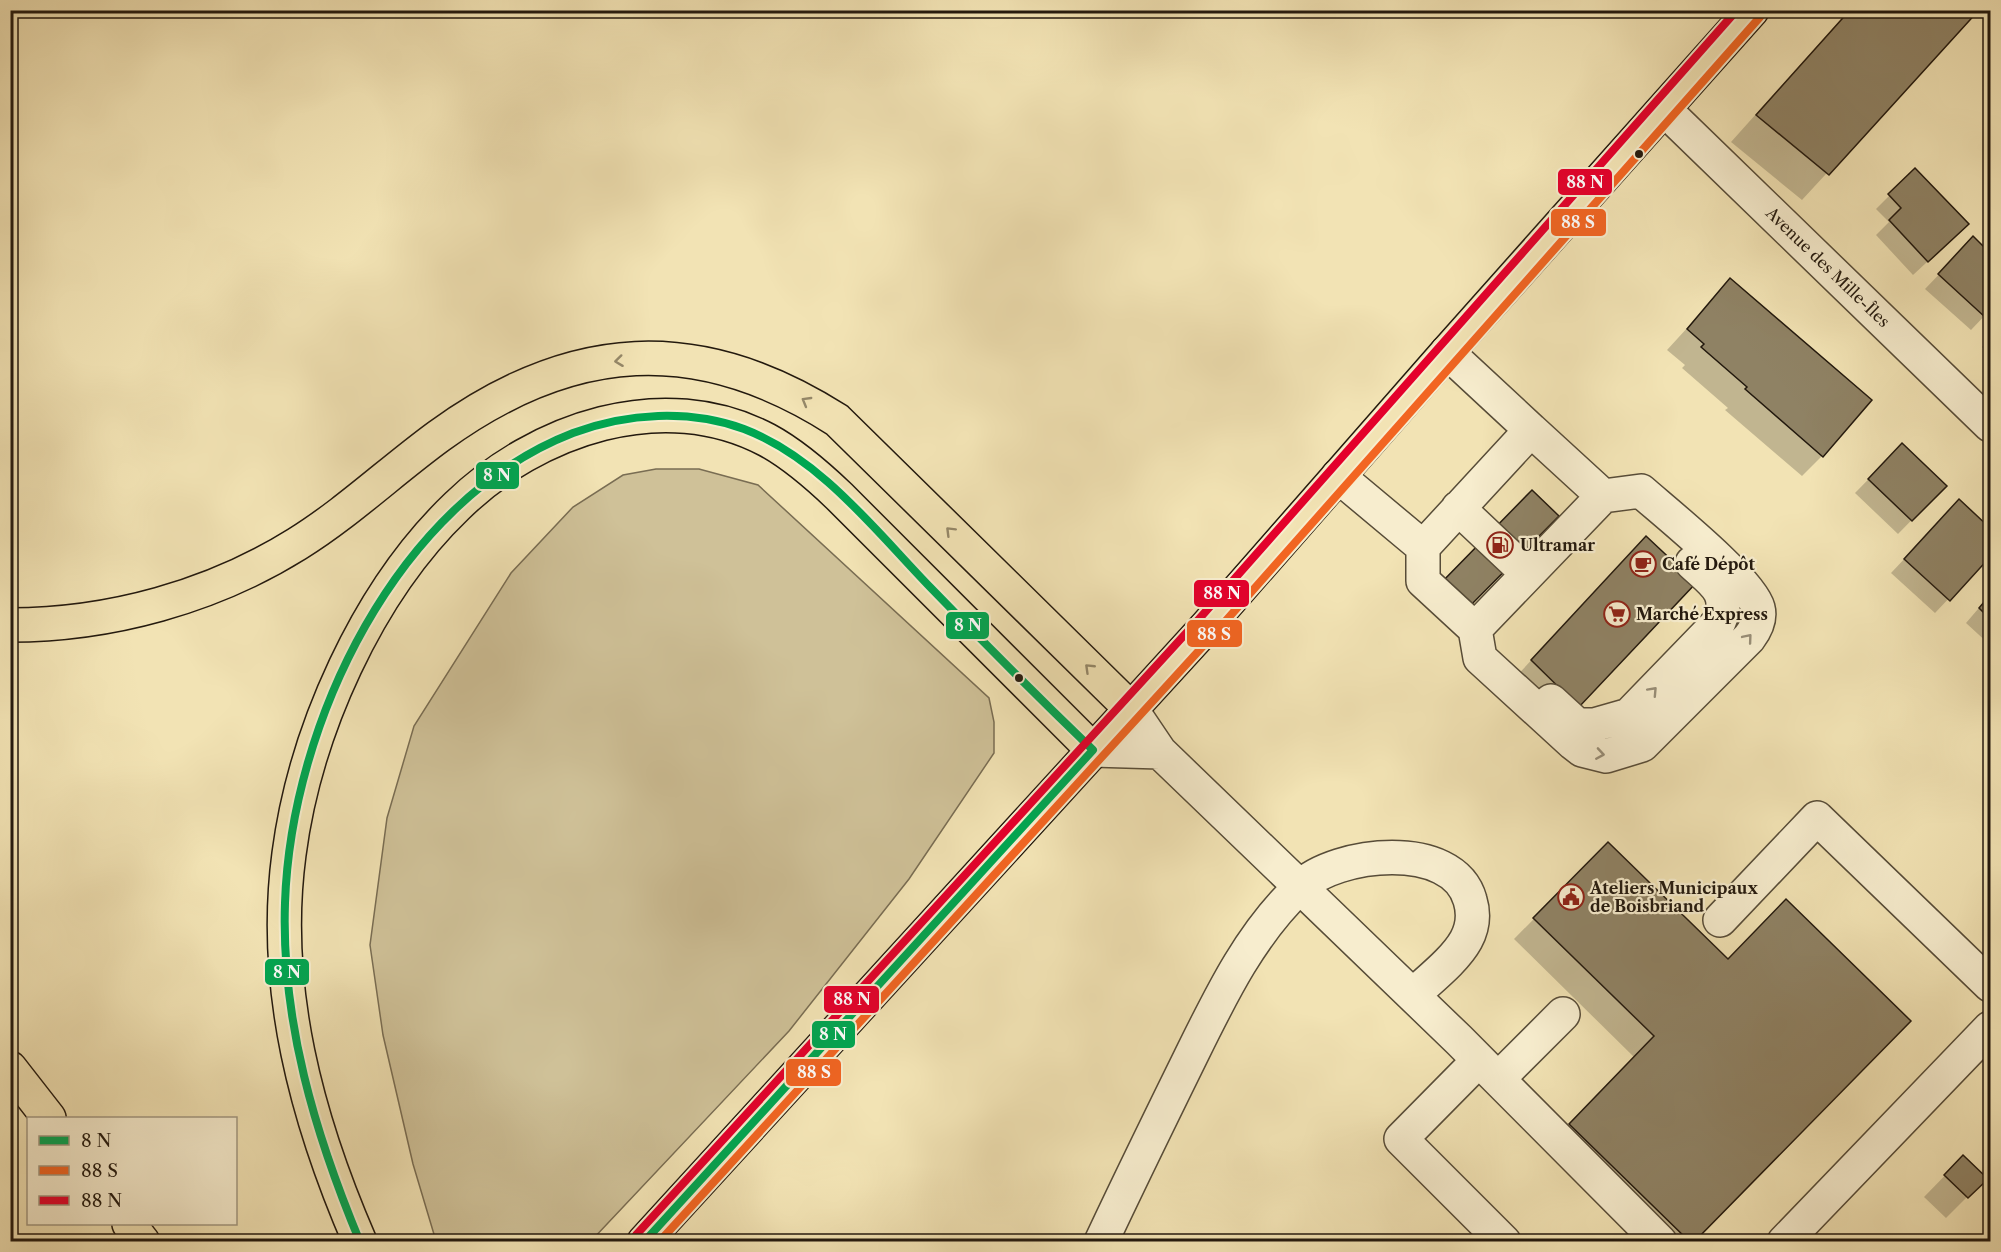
<svg xmlns="http://www.w3.org/2000/svg" width="2001" height="1252" font-family="'Libre Caslon Text',serif">
  <rect width="100%" height="100%" fill="#f2e3b4"/>
  <filter id="stains"><feTurbulence type="fractalNoise" baseFrequency=".00333" numOctaves="4"/><feColorMatrix values="0 0 0 0 .2 0 0 0 0 .09 0 0 0 0 .02 0 0 0 .5 -.17"/></filter>
  <radialGradient id="worn" r=".72"><stop offset=".6" stop-color="#630" stop-opacity="0"/><stop offset="1" stop-color="#630" stop-opacity=".3"/></radialGradient>
  <path fill="#cfc198" stroke="#796d53" stroke-width="1.5" d="M656,469H699L758,485L989,698L994,722V753L909,879L789,1031L591,1241H436L413,1164L383,1035L370,945L387,818L414,726L511,573L573,507L623,475Z"/>
  <path fill="#0003" d="M1849,10H1977L1802,200L1731,142Z
    M1915,170L1953,238L1913,275L1876,235L1889,222L1876,209Z
    M1973,239L1990,255V310L1971,330L1925,289Z
    M1731,280L1822,456L1802,476L1725,410L1728,408L1682,368L1685,365L1667,350Z
    M1990,338V355L1982,347Z
    M1902,445L1945,486L1898,534L1855,493Z
    M1959,501L1990,530V555L1935,613L1891,573Z
    M1626,558L1578,706L1512,681Z
    M1990,595V645L1966,623Z
    M1608,844L1728,961L1692,1242H1649L1550,1145L1635,1058L1514,939Z
    M1963,1157L1985,1179L1946,1218L1924,1197Z"/>
  <path fill="#8f8264" stroke="#23190e" stroke-width="1.5" d="M1850,10H1979L1829,175L1756,115Z
    M1915,168L1969,224L1928,262L1889,220L1901,208L1888,194Z
    M1973,236L1990,253V313L1986,318L1938,274Z
    M1730,278L1872,400L1823,457L1745,389L1747,387L1701,347L1704,344L1687,329Z
    M1902,443L1947,486L1912,521L1868,479Z
    M1532,490L1559,516L1467,609L1440,584Z
    M1959,499L1990,528V557L1950,601L1904,559Z
    M1646,536L1696,583L1579,707L1531,660Z
    M1990,595V619L1979,608Z
    M1608,842L1728,959L1786,899L1911,1021L1694,1242H1690L1569,1124L1654,1036L1533,918Z
    M1963,1155L1988,1179L1968,1198L1944,1175Z"/>
  <g fill="none" stroke-linecap="round" stroke-linejoin="round">
    <g stroke="#574c38" stroke-width="36">
      <path id="minor" d="M1665,110L1990,425
        M1338,476L1423,547L1531,430L1447,352
        M1458,508L1528,574
        M1423,547V581L1475,629L1603,496L1531,430
        M1475,629L1480,658L1573,743L1582,750L1606,756L1642,745L1749,638C1755,630 1761,619 1758,608C1751,581 1666,513 1641,491L1603,496
        M1551,701L1575,723L1582,725H1594L1629,715L1719,622C1732,592 1712,582 1692,563
        M1131,709L1160,752L1459,1040L1660,1242
        M1093,750L1160,752
        M1720,920L1817,818L1990,985
        M1479,1060L1401,1139L1504,1242
        M1498,1079L1563,1014
        M1101,1242C1130,1180 1160,1119 1190,1058C1220,997 1250,934 1300,887C1336,852 1453,839 1470,900C1474,913 1473,927 1466,940C1455,960 1430,979 1413,995
        M1784,1242L1990,1028"/>
    </g>
    <g stroke="#23190e" stroke-width="36">
      <path id="major" d="M644,1242L1207,626L1447,352L1752,10"/>
    </g>
    <g stroke="#23190e" stroke-width="36">
      <path id="highway" d="M10,625C110,625 212,597 297,544C347,513 391,471 439,436C571,340 698,331 837,420L1131,709
        M10,1068L49,1118
        M129,1224L143,1242
        M360,1242C307,1120 271,988 289,854C305,732 367,592 457,506C536,429 663,385 767,440C793,454 817,475 839,496L1093,750"/>
    </g>
    <use href="#minor" stroke="#f7edce" stroke-width="33"/>
    <use href="#major" stroke="#f2e3b4" stroke-width="33"/>
    <use href="#highway" stroke="#f2e3b4" stroke-width="33"/>
    <g stroke="#f7edce" stroke-width="12">
      <path id="bus-1" d="M360,1242C315,1134 281,1021 285,903C291,723 397,501 573,433C627,413 689,409 744,429C820,458 875,530 930,587C983,642 1038,697 1093,750L644,1242"/>
    </g>
    <g stroke="#f7edce" stroke-width="12">
      <path id="bus-2" d="M659,1242L1215,633L1760,17"/>
    </g>
    <g stroke="#f7edce" stroke-width="12">
      <path id="bus-3" d="M636,1235L1199,619L1737,10"/>
    </g>
    <use href="#bus-1" stroke="#00a651" stroke-width="8"/>
    <use href="#bus-2" stroke="#f26522" stroke-width="8"/>
    <use href="#bus-3" stroke="#e4002b" stroke-width="8"/>
  </g>
  <defs><path id="oneway-chevron" d="M-2-3.5L2.5 0L-2 3.5" fill="none" stroke-width="1.6" stroke-linecap="round" stroke-linejoin="round" transform="scale(1.5)"/></defs>
  <g stroke="#958869">
    <use href="#oneway-chevron" transform="translate(619 361) rotate(173)"/>
    <use href="#oneway-chevron" transform="translate(806 401) rotate(-150)"/>
    <use href="#oneway-chevron" transform="translate(950 531) rotate(-135)"/>
    <use href="#oneway-chevron" transform="translate(1089 668) rotate(-136)"/>
  </g>
  <g stroke="#988e78">
    <use href="#oneway-chevron" transform="translate(1748 638) rotate(-50)"/>
    <use href="#oneway-chevron" transform="translate(1653 691) rotate(-47)"/>
    <use href="#oneway-chevron" transform="translate(1600 754) rotate(9)"/>
  </g>
  <defs>
    <g id="fuel-ring" transform="scale(1.35)"><circle r="9.5" fill="#f7edce" stroke="#8f2418" stroke-width="1.5"/><path d="M-5.5-6h7V0h2V4h1.3V-2.5L3-4.5l.8-.8L6-3V5H2.5V1h-1V6h-7ZM-4.2-4.7v3.2H.2V-4.7Z" fill="#8f2418"/></g>
    <g id="cafe-ring" transform="scale(1.35)"><circle r="9.5" fill="#f7edce" stroke="#8f2418" stroke-width="1.5"/><path d="M-5.5-4.5H6V0H3Q3 3.5 0 3.5H-2.5Q-5.5 3.5-5.5 0ZM3-3.2v2h1.7v-2ZM-6 4.5H4V6H-6Z" fill="#8f2418"/></g>
    <g id="supermarket-ring" transform="scale(1.35)"><circle r="9.5" fill="#f7edce" stroke="#8f2418" stroke-width="1.5"/><path d="M-6-5.5h2.5l.6 2H6L4.5 2H-2.5L-4.4-4H-6ZM-1.5 3.2a1.3 1.3 0 1 0 .1 0ZM3 3.2a1.3 1.3 0 1 0 .1 0Z" fill="#8f2418"/></g>
    <g id="civic-ring" transform="scale(1.35)"><circle r="9.5" fill="#f7edce" stroke="#8f2418" stroke-width="1.5"/><path d="M-.6-6.5H3V-4.5H.6V-3L4-1V1h2V6H-6V1h2V-1L-.6-3ZM-1.2 2.5V6h2.4V2.5Z" fill="#8f2418"/></g>
  </defs>
  <g fill-rule="evenodd">
    <use href="#fuel-ring" x="1500" y="545"/>
    <use href="#cafe-ring" x="1643" y="564"/>
    <use href="#supermarket-ring" x="1617" y="614"/>
    <use href="#civic-ring" x="1571" y="897"/>
  </g>
  <g fill="#23190e" stroke="#f7edce" stroke-width="2">
    <circle cx="1639" cy="154" r="5"/>
    <circle cx="1019" cy="678" r="5"/>
  </g>
  <g text-anchor="middle" stroke-width="4.5" stroke-linejoin="round" paint-order="stroke">
    <g font-size="16" fill="#23190e" stroke="#f7edce">
      <text transform="translate(1828 267) rotate(44)" y="6">Avenue des Mille-Îles</text>
    </g>
    <g font-size="16" font-weight="bold" fill="#23190e" stroke="#f7edce" text-anchor="start">
      <text x="1520" y="551">Ultramar</text>
      <text x="1662" y="570">Café Dépôt</text>
      <text x="1636" y="620">Marché Express</text>
      <text x="1590" y="894">Ateliers Municipaux<tspan x="1590" dy="18">de Boisbriand</tspan></text>
    </g>
  </g>
  <g stroke="#f7edce" stroke-width="2">
    <rect x="1557" y="168" width="56" height="28" rx="6" fill="#e4002b"/>
    <rect x="1550" y="208" width="57" height="29" rx="6" fill="#f26522"/>
    <rect x="475" y="461" width="45" height="29" rx="6" fill="#00a651"/>
    <rect x="1193" y="579" width="57" height="29" rx="6" fill="#e4002b"/>
    <rect x="945" y="611" width="45" height="29" rx="6" fill="#00a651"/>
    <rect x="1186" y="619" width="57" height="29" rx="6" fill="#f26522"/>
    <rect x="264" y="958" width="46" height="28" rx="6" fill="#00a651"/>
    <rect x="823" y="985" width="57" height="29" rx="6" fill="#e4002b"/>
    <rect x="811" y="1020" width="45" height="29" rx="6" fill="#00a651"/>
    <rect x="785" y="1058" width="57" height="29" rx="6" fill="#f26522"/>
  </g>
  <g font-size="16" text-anchor="middle" font-weight="bold" fill="#fff">
    <text x="1585" y="188">88 N</text>
    <text x="1578" y="228">88 S</text>
    <text x="497" y="481">8 N</text>
    <text x="1222" y="599">88 N</text>
    <text x="968" y="631">8 N</text>
    <text x="1214" y="640">88 S</text>
    <text x="287" y="978">8 N</text>
    <text x="852" y="1005">88 N</text>
    <text x="833" y="1040">8 N</text>
    <text x="814" y="1078">88 S</text>
  </g>
  <rect width="2001" height="1252" fill="none" stroke="#f2e3b4" stroke-width="36"/>
  <rect x="12" y="12" width="1977" height="1228" fill="none" stroke="#23190e" stroke-width="3"/>
  <rect x="18" y="18" width="1965" height="1216" fill="none" stroke="#23190e" stroke-width="1.5"/>
  <rect x="27" y="1117" width="210" height="108" fill="#f7edce" stroke="#a29881" stroke-width="1.5"/>
  <rect x="39" y="1136" width="30" height="9" fill="#00a651" stroke="#a29881" stroke-width="1.5"/>
  <text x="81" y="1147" font-size="18" fill="#23190e">8 N</text>
  <rect x="39" y="1166" width="30" height="9" fill="#f26522" stroke="#a29881" stroke-width="1.5"/>
  <text x="81" y="1177" font-size="18" fill="#23190e">88 S</text>
  <rect x="39" y="1196" width="30" height="9" fill="#e4002b" stroke="#a29881" stroke-width="1.5"/>
  <text x="81" y="1207" font-size="18" fill="#23190e">88 N</text>
  <rect width="100%" height="100%" filter="url(#stains)"/>
  <rect width="100%" height="100%" fill="url(#worn)"/>
</svg>
